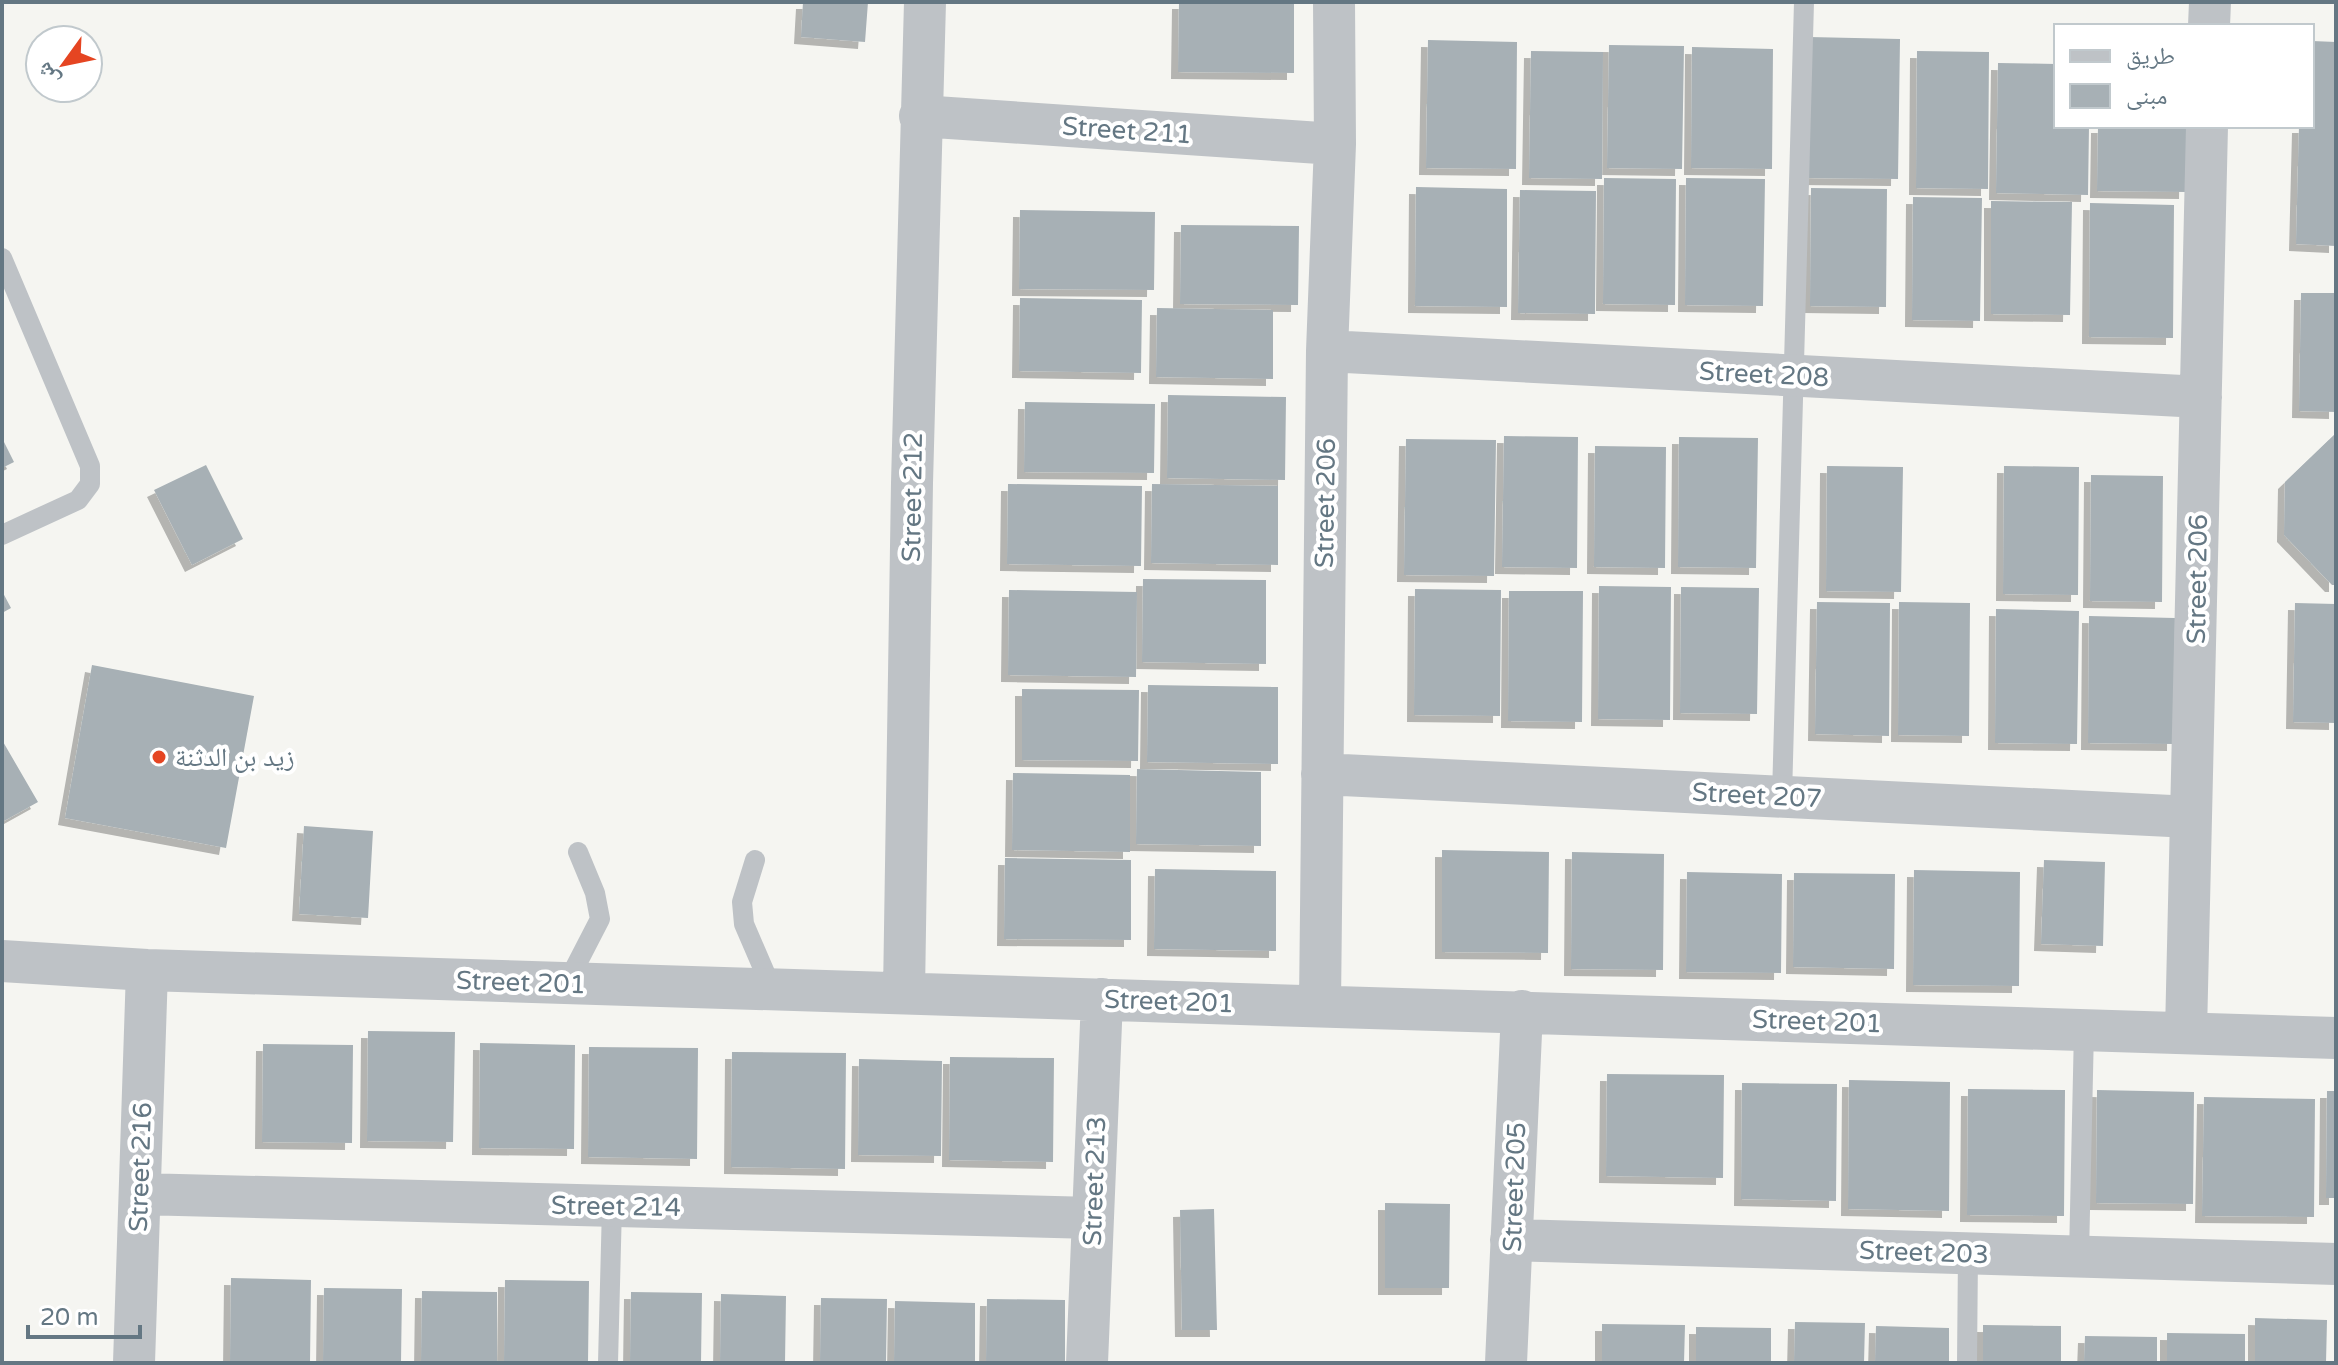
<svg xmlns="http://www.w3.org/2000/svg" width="2338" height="1365" font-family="'Varela Round','Noto Naskh Arabic',sans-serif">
  <defs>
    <filter id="shadow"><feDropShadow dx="-7" dy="7" stdDeviation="0" flood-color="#0004"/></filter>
  </defs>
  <rect width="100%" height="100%" fill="#f5f5f1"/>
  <path fill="#a7b0b5" filter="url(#shadow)" d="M803,2H868L865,42L801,37Z
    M1179,2H1294V73L1178,72Z
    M1809,37L1900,39L1898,179L1808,178Z
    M1428,40L1517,42L1516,169L1426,168Z
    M2312,41L2336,42V246L2296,244L2299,126H2312Z
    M1609,45L1684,46L1682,169L1607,168Z
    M1692,47L1773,49L1772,169L1691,168Z
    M1531,51L1603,52L1602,179L1529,178Z
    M1917,51L1989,52L1988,189L1916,188Z
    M1998,63L2056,64V126H2089L2088,195L1996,193Z
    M2098,126H2187L2186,192L2097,191Z
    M1604,178L1676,179L1675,305L1603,304Z
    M1686,178L1765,179L1763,306L1685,305Z
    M1416,187L1507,189V307L1415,306Z
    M1811,188L1887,189L1886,307L1810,306Z
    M1520,190L1596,191L1595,314L1518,313Z
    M1913,197L1982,198L1980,321L1912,320Z
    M1991,201L2072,202L2070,315L1991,314Z
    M2090,203L2174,205L2173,338L2089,337Z
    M1020,210L1155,212L1154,290L1019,289Z
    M1181,225L1299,226L1298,305L1180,304Z
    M2301,293H2336V412L2299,411Z
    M1020,298L1142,300L1141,373L1019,371Z
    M1157,308L1273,310V379L1156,377Z
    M1168,395L1286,397L1285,480L1167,478Z
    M1025,402L1155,404L1154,473L1024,472Z
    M2336,433V585H2332L2284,535L2285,482Z
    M1504,436L1578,437L1577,568L1502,567Z
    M1679,437L1758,438L1756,568L1678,567Z
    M2,438L14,462L2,468Z
    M1406,439L1496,440L1494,576L1404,575Z
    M1595,446L1666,447L1665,568L1594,567Z
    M206,465L243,539L192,565L154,490Z
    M1827,466L1903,467L1901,592L1826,591Z
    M2004,466L2079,467L2078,595L2003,594Z
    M2091,475L2163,476L2162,602L2090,601Z
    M1008,484L1142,486L1141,566L1007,564Z
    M1152,484L1278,486V565L1151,563Z
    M1143,579L1266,580V664L1142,662Z
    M1599,586L1671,587L1670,720L1598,719Z
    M1681,587L1759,588L1757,714L1680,713Z
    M1415,589L1501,590L1500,716L1414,715Z
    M1009,590L1137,592L1136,677L1008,675Z
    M2,591L11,608L2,613Z
    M1509,591H1583L1582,722L1508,721Z
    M1817,602L1890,603L1889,736L1815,734Z
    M1899,602L1970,603L1969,736L1898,735Z
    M2295,603L2336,604V723L2293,722Z
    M1996,609L2079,611L2077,744L1995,743Z
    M2089,616L2175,618L2174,744L2088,743Z
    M92,665L254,696L226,848L65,818Z
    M1148,685L1278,687V764L1147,762Z
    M1022,689L1139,690L1138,761L1022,760Z
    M2,740L38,802L2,822Z
    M1137,769L1261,772V846L1136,844Z
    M1013,773L1130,775V852L1012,850Z
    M304,826L373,831L368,918L299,914Z
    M1442,850L1549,852L1548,953L1442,952Z
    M1572,852L1664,854L1663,970L1571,969Z
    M1005,858L1131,860V940L1004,939Z
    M2044,860L2105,862L2103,946L2041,944Z
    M1155,869L1276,871V951L1154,949Z
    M1914,870L2020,872L2019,986L1913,985Z
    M1687,872L1782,874L1781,973L1686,972Z
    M1794,873L1895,874L1894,969L1793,967Z
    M368,1031L455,1032L453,1142L367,1141Z
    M480,1043L575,1045L574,1149L479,1148Z
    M263,1044L353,1045L352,1143L262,1142Z
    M589,1047L698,1048L697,1159L588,1157Z
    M732,1052L846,1053L845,1169L731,1167Z
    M950,1057L1054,1058L1053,1162L949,1160Z
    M859,1059L942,1061L941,1156L858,1155Z
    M1607,1074L1724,1075L1723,1178L1606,1176Z
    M1849,1080L1950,1082L1949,1211L1848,1209Z
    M1742,1083L1837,1084L1836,1201L1741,1199Z
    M1968,1089L2065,1090L2064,1216L1967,1215Z
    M2097,1090L2194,1092L2193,1204L2096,1203Z
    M2327,1091H2336V1198H2326Z
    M2204,1097L2315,1099L2314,1217L2202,1216Z
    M1385,1203L1450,1204L1449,1288H1385Z
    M1214,1209L1217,1330H1182L1180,1210Z
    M231,1278L311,1280L310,1363H230Z
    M505,1280L589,1281L588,1363H504Z
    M324,1288L402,1289L401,1363H323Z
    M422,1291L497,1292V1363H421Z
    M631,1292L702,1293L701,1363H630Z
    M721,1294L786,1296L785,1363H720Z
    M821,1298L887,1299L886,1363H820Z
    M987,1299L1065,1300V1363H986Z
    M895,1301L975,1303V1363H894Z
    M2255,1318L2327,1320L2326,1363H2255Z
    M1795,1322L1865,1323L1864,1363H1794Z
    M1602,1324L1685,1325L1684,1363H1602Z
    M1983,1325L2061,1326V1363H1983Z
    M1876,1326L1949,1328V1363H1875Z
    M1696,1327L1771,1328V1363H1696Z
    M2167,1333L2245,1334V1363H2167Z
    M2085,1336L2157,1337V1363H2084Z"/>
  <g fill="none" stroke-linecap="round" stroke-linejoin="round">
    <path stroke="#bec2c6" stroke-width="20" d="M2,258L90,466V484L78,500L2,535
      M1782,796L1804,2
      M755,860L742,902L744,924L772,989
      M567,983L600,919L595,893L578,852
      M2079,1256L2084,1029
      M608,1363L612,1206
      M1967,1363L1968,1253"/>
    <path stroke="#bec2c6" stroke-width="42" d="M2209,26L2210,2
      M920,116L1335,144
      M1327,351L2201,397
      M1322,774L2191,817
      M2,961L147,970L2336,1038
      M904,993L912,483L925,2
      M1320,1005L1327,351L1335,144L1334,2
      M2186,1033L2207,126
      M140,1194L1093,1218
      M1511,1240L2336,1264
      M134,1363L147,970
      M1087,1363L1102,999
      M1506,1363L1522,1011"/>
  </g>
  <circle fill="#e54522" stroke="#fff" stroke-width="3" cx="159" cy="757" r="8"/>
  <g text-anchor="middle" stroke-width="8" stroke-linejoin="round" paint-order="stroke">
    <g font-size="26" fill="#647783" stroke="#fff">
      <text transform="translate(1127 130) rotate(4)" y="9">Street 211</text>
      <text transform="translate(1764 374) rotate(3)" y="9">Street 208</text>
      <text transform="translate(912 497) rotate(-89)" y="9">Street 212</text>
      <text transform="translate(1325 503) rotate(-89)" y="9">Street 206</text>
      <text transform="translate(2197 579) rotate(-89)" y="9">Street 206</text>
      <text transform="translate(1757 795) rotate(3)" y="9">Street 207</text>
      <text transform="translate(521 982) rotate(2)" y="9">Street 201</text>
      <text transform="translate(1169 1001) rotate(2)" y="9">Street 201</text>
      <text transform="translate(1817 1021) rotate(2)" y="9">Street 201</text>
      <text transform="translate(140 1167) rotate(-88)" y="9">Street 216</text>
      <text transform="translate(1094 1181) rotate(-88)" y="9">Street 213</text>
      <text transform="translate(1514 1187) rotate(-88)" y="9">Street 205</text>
      <text transform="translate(616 1206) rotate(1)" y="9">Street 214</text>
      <text transform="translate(1924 1252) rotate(2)" y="9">Street 203</text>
    </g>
    <g font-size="26" fill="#647783" stroke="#fff" text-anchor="start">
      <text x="175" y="766">زيد بن الدثنة</text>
    </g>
  </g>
  <rect width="2338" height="1365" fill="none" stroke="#647783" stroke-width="8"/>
  <rect x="2054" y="24" width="260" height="104" fill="#ffffff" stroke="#c1c9cd" stroke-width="2"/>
  <rect x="2070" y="50" width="40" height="12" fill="#bec2c6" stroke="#c1c9cd" stroke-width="2"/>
  <text x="2126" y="64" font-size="24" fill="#647783">طريق</text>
  <rect x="2070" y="84" width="40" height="24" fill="#a7b0b5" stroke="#c1c9cd" stroke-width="2"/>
  <text x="2126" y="104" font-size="24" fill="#647783">مبنى</text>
  <g transform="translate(64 64) rotate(237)"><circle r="38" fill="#ffffff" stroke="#c1c9cd" stroke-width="2"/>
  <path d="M0-6L14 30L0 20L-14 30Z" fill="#e54522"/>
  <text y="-12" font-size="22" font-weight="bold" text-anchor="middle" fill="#647783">ش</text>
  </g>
  <path d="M28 1325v12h112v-12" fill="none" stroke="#647783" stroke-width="4"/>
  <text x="40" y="1325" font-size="24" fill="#647783" stroke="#ffffff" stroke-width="6" paint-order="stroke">20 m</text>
</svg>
